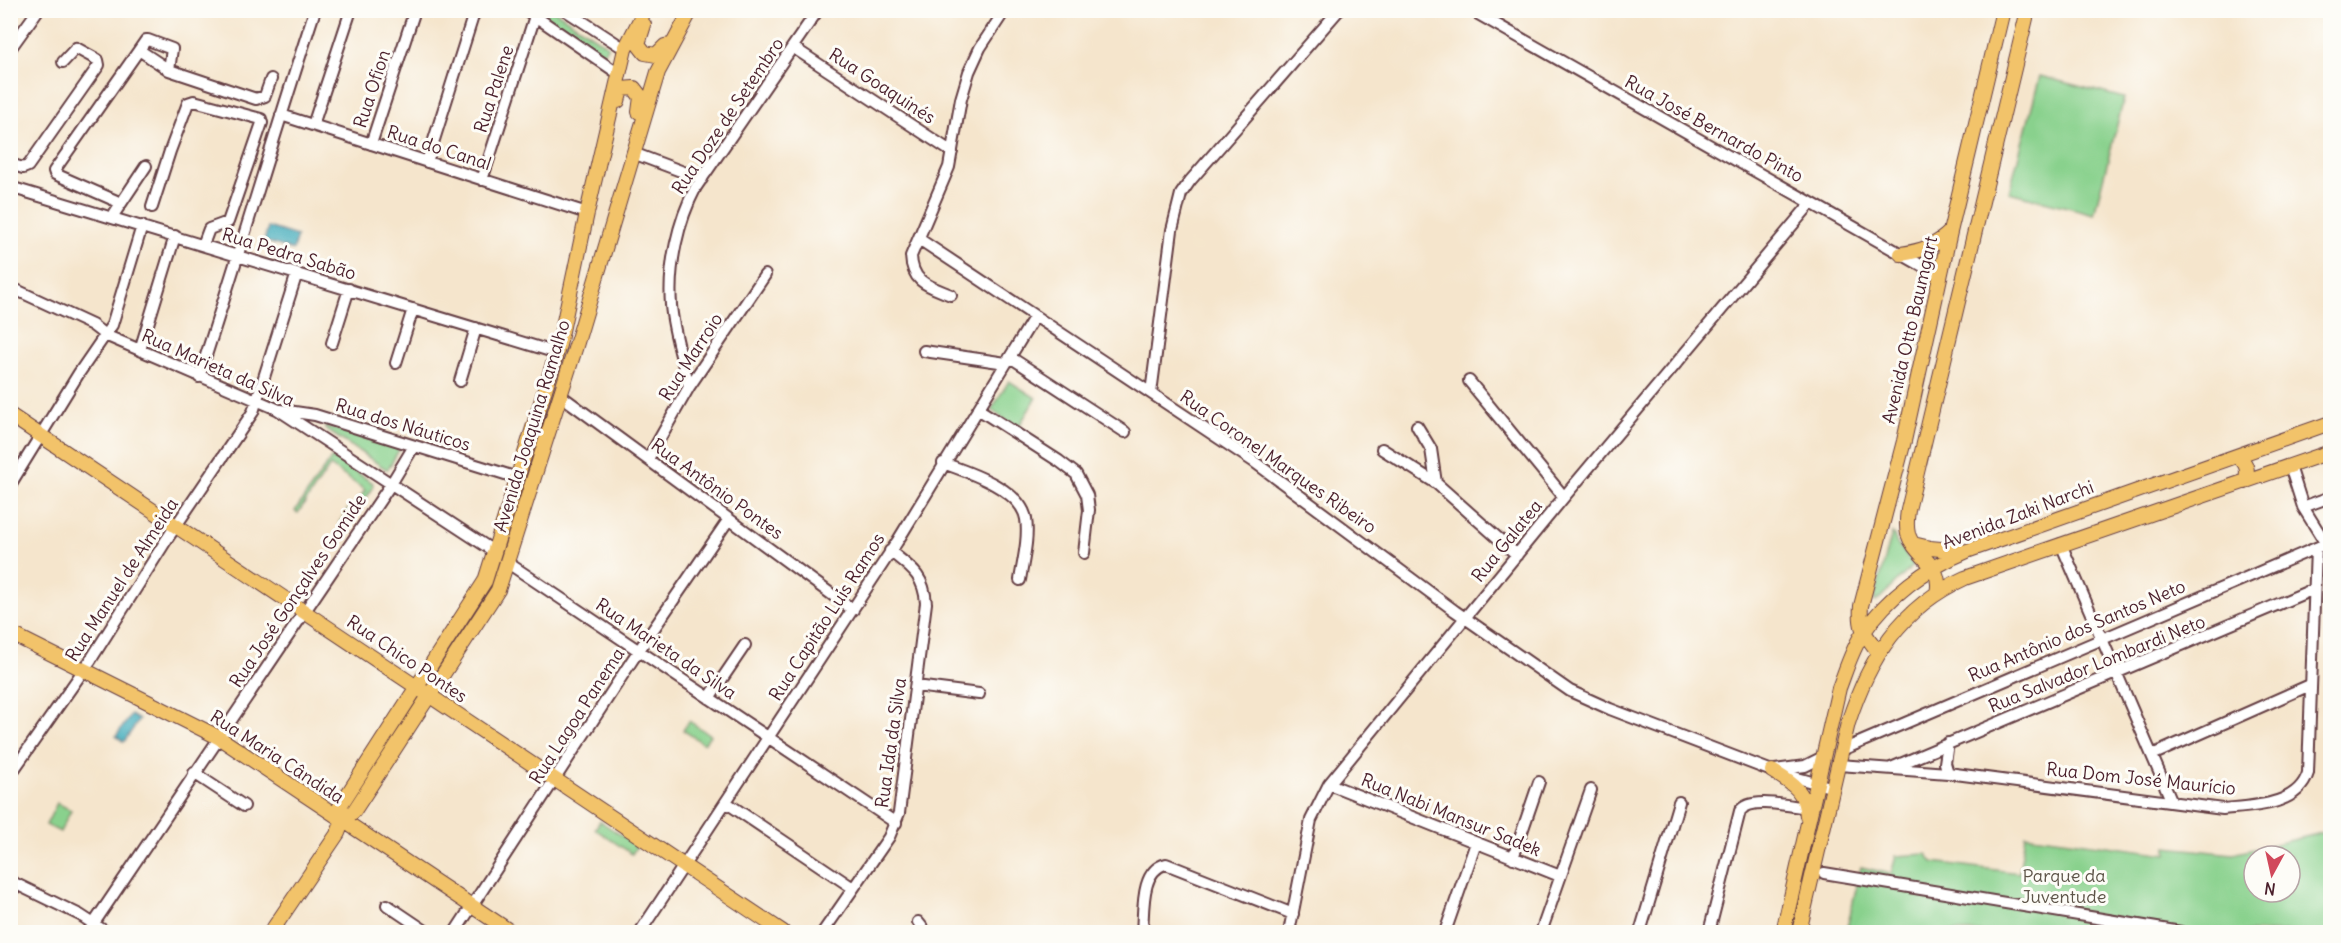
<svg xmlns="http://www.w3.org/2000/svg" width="2341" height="943" font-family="Delius,sans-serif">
  <rect width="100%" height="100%" fill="#fdfcf7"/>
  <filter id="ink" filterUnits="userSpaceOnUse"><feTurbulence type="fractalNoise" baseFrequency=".0167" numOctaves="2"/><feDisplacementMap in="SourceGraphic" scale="12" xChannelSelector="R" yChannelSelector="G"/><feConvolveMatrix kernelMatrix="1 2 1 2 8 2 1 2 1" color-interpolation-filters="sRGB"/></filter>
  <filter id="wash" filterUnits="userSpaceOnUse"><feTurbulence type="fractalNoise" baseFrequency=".008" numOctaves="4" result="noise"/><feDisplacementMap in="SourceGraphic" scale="24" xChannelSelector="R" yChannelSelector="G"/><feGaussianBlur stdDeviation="1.35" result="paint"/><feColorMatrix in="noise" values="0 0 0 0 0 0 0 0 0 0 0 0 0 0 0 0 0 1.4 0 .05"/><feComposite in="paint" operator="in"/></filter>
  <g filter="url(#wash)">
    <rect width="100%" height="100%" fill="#f5e5cc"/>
    <path fill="#89d18d" stroke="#6a785c" stroke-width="1.5" fill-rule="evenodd" d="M547,11H555L608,46L602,55L544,16Z
      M2040,76L2124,98L2094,214L2009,192Z
      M1009,381L1036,398L1018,428L991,410Z
      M325,426L397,448L399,450L388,469H386L325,429Z
      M332,457L373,483V488L346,528L339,523L348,509L351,511L365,490L330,466L298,513L295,511Z
      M1892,533L1894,535L1897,544L1914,565L1876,602L1874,600Z
      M689,721L710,735L704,744L683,730Z
      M57,803L71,810L60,832L46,825Z
      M600,821L637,846L632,854L595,829Z
      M2330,831V932H1846L1861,867L1891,874L1896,856L1927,854L1933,862L2019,873L2025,835L2167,854V847L2233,854ZM2254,856H2290V892H2254Z"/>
    <path fill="#3ba9b9" stroke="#426472" stroke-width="1.5" d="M268,227L297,236L293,250L264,241Z
      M131,715L139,720L124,742L116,736Z"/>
  </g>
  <g filter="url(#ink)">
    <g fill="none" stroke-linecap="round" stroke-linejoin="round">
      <g stroke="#643d43" stroke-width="14">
        <path id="minor" d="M526,10L619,74
          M565,10L625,49
          M1471,10L1940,276
          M794,48L952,152
          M10,49L38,10
          M139,50L146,40H148L172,49L169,70
          M281,115L587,213
          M313,125L351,10
          M371,144L415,10
          M633,153L702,179
          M427,162L475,10
          M10,164L23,168L28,166L99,65L98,60L76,48L63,62
          M482,180L535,16L539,10
          M10,187L557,353
          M121,203L55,174L54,171L139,50L169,70L256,99L265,96L271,79
          M152,207L170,151L188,103L194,101L261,119L262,123L228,222L209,229L203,245
          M112,217L146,166
          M919,239L1253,461L1455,611L1570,691L1610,709L1772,771L1834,788
          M10,287L92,325L105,335L277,409L495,552
          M951,295C929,286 912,283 911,256L949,167L961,99L969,72L980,48L1005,10
          M332,343L349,289
          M140,350L175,236
          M924,351L1006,363
          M1010,357L1125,432
          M396,363L413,309
          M199,377C239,255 275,132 315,10
          M460,381L476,328
          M1469,381L1564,497
          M689,387C683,360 673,332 671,305C668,266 678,221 696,187L818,10
          M1151,393L1172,230L1181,194L1190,181L1339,10
          M560,395L853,610
          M978,409L1059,461L1076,474L1087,495L1089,510L1084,553
          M281,410L315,415L518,478
          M1417,426L1431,449L1436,483L1517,555
          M1382,449L1436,483
          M648,459L689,387L765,275
          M943,463C968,472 1021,489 1026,519C1029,538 1023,561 1020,580
          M2290,466L2303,507L2326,544
          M10,485L79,373L112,325L142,226
          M2303,507L2330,497
          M2061,544L2172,802
          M508,563L896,823
          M916,686L979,694
          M709,698L745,645
          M1842,750L2330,542
          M2152,755L2310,685
          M1839,765L1948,773L2223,809C2253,806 2298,806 2308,773L2316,548
          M1891,768L2314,589
          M1775,770L1805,766L1823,757
          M194,773L244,806
          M1948,773L1945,763L1948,743
          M10,775L90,661L167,539L253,412L297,273
          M1329,784L1560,876
          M727,803L853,888
          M1513,858L1539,782
          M1824,873L2181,932
          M10,881L80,915L106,932
          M387,905L427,932
          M918,922L926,932
          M88,932L391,484L414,446
          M455,932L633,659L729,519
          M640,932L897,542L1035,316
          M823,932L889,837L899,813L926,603C924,575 911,568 890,551
          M1142,932C1144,911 1140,870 1166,864L1293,914
          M1289,932L1311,820L1329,784L1564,497L1811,203
          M1445,932L1476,843
          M1541,932L1591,790
          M1640,932L1679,802
          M1709,932L1740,811C1750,796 1790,806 1807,808"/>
      </g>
      <g stroke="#643d43" stroke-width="16">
        <path id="major" d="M644,25L638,44L645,53L656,55L665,46L671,45
          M618,101L621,89L634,88L641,97L639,112
          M1901,254C1921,251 1936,246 1950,232
          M10,415L783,932
          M2237,456C2247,463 2249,470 2245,482
          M1913,544L1930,548L1962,551
          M1937,593C1944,565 1915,557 1908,534C1906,526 1907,517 1908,510L2028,10
          M10,633L218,737L511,932
          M1878,652C1865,633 1859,631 1861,606L1904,441L1950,232L2003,10
          M1772,771C1793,784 1805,790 1807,816
          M343,820L354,811L498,590L575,349L658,72L691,10
          M271,932L338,833L343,820L340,806L485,581L559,345L587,213L625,49L645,10
          M1783,932L1839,688C1846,670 1852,649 1863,633C1888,596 1926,568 1967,551L2330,423
          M1799,932L1848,723C1869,658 1901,607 1965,578L2330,452"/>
      </g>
      <use href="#minor" stroke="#fff" stroke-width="10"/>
      <use href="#major" stroke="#f2c36a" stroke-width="14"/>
    </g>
  </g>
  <g text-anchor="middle" stroke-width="6" stroke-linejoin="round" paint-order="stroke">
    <g font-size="18" fill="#4a1f2b" stroke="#fdfcf7">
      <text transform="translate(882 86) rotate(33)" y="6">Rua Goaquinés</text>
      <text transform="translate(372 89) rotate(-72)" y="6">Rua Ofion</text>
      <text transform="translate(494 89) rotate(-72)" y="6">Rua Palene</text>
      <text transform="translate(728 116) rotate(-56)" y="6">Rua Doze de Setembro</text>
      <text transform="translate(1714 129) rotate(29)" y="6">Rua José Bernardo Pinto</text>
      <text transform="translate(439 148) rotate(18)" y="6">Rua do Canal</text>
      <text transform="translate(289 254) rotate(17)" y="6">Rua Pedra Sabão</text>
      <text transform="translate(1910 330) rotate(-77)" y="6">Avenida Otto Baumgart</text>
      <text transform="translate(691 357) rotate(-57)" y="6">Rua Marroio</text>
      <text transform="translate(218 368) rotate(24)" y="6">Rua Marieta da Silva</text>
      <text transform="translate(403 425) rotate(17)" y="6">Rua dos Náuticos</text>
      <text transform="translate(532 426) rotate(-73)" y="6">Avenida Joaquina Ramalho</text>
      <text transform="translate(1278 462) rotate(35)" y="6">Rua Coronel Marques Ribeiro</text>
      <text transform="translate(717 489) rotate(36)" y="6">Rua Antônio Pontes</text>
      <text transform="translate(2018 515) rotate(-21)" y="6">Avenida Zaki Narchi</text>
      <text transform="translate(1507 541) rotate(-51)" y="6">Rua Galatea</text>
      <text transform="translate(122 580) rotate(-57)" y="6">Rua Manuel de Almeida</text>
      <text transform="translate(298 591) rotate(-56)" y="6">Rua José Gonçalves Gomide</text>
      <text transform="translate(827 617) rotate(-57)" y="6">Rua Capitão Luís Ramos</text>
      <text transform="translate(2077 631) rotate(-23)" y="6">Rua Antônio dos Santos Neto</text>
      <text transform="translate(666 649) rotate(34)" y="6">Rua Marieta da Silva</text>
      <text transform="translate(407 659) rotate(34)" y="6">Rua Chico Pontes</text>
      <text transform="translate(2097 664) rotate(-22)" y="6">Rua Salvador Lombardi Neto</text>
      <text transform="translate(577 716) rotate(-57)" y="6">Rua Lagoa Panema</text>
      <text transform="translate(891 743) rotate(-82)" y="6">Rua Ida da Silva</text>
      <text transform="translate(277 757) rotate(33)" y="6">Rua Maria Cândida</text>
      <text transform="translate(2141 779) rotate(6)" y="6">Rua Dom José Maurício</text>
      <text transform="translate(1451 815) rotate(22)" y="6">Rua Nabi Mansur Sadek</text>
    </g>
    <g font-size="18" fill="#5d5448" stroke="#fdfcf7">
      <text x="2064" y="882">Parque da<tspan x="2064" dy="21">Juventude</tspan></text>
    </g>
  </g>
  <rect width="2341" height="943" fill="none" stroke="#fdfcf7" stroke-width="36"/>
  <g transform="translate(2272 874) rotate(188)"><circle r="28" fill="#fdfcf7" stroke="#b5a4a5" stroke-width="1.5"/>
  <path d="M0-4.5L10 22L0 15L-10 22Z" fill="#d1495b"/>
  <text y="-9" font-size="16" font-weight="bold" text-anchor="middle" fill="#4a1f2b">N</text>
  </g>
</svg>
